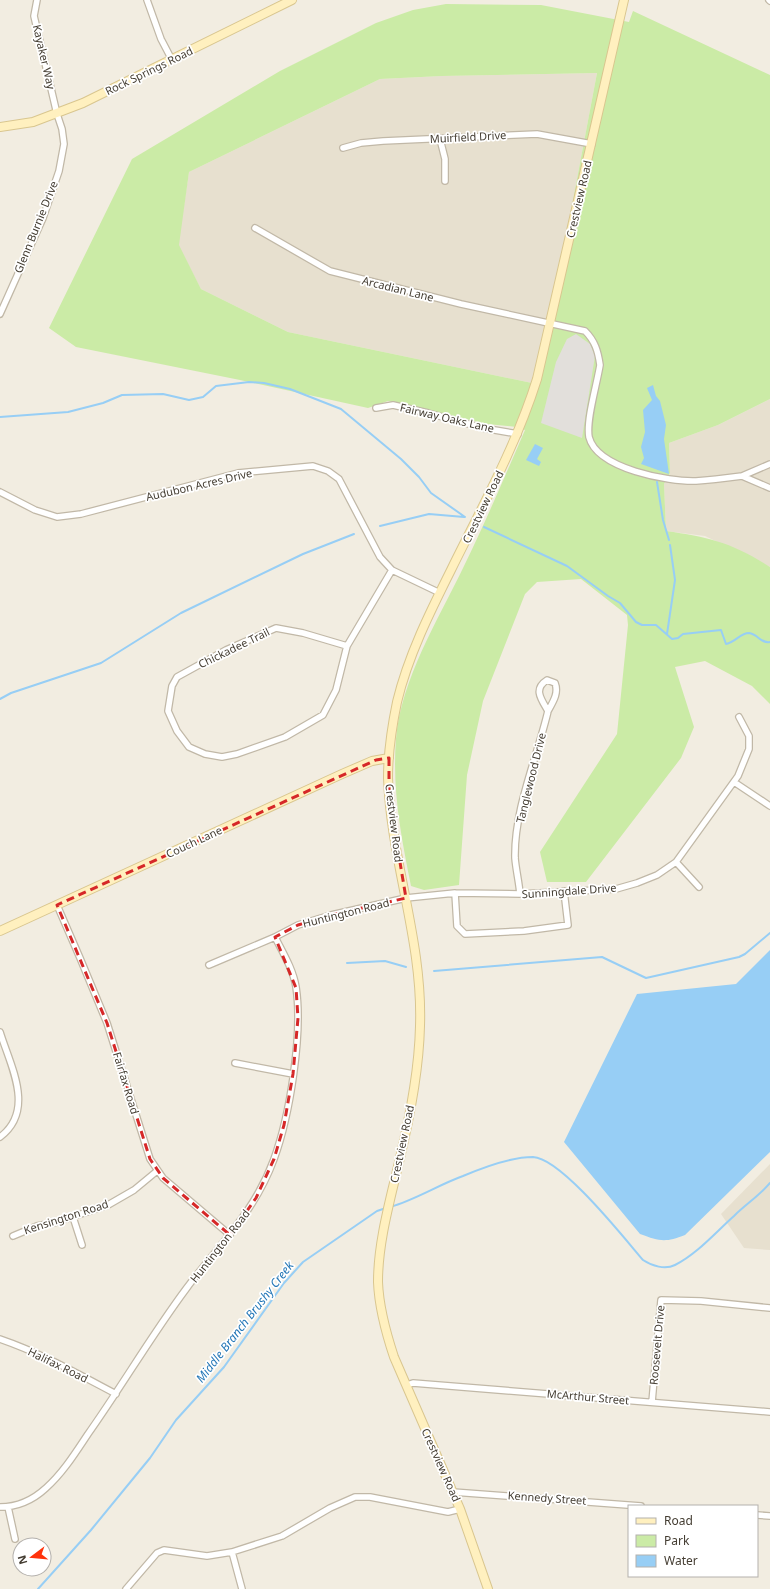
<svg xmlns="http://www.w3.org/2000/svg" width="770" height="1589" font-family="'Noto Sans',sans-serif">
  <rect width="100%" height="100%" fill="#f2ede1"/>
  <path fill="#e7e0cf" d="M597,73L563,253L532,383L288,332L201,289L178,245L189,172L380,79L442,76Z
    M770,399V567L705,536L666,531L664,484L670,473L669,443L718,425Z
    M770,1164V1250L744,1248L721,1214Z"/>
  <path fill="#cbeba6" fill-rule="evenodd" d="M446,4L541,5L629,22L633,11L770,75V399L718,425L669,443L670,473L664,484L666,531C709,537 733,543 770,567V704L752,686L705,661L675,667L694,727L681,758L586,882H547L540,852L617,734L628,625L627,615L581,579L537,582L525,594L483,701L467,775L459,885L424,890L411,886C401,836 392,790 396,739C401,679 438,620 464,566C486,521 505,476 525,430L517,427L487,424L388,401L368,408L240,380L76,347L49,328L132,159L280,71L376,23L413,10ZM597,73L563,253L532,383L288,332L201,289L179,245L189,172L380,79L442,76Z"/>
  <path fill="#e2dfdb" d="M576,334L590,344L595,356L582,438L541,423L556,362L567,339Z"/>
  <path fill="#97cef5" d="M653,385L656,396L660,401L666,425L664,439L669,474L641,464L644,458L641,447L645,432L643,410L652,400L647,388Z
    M535,444L543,448L537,459L541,462L539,466L526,460Z
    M770,950V1152L685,1235C665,1243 659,1241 640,1234L564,1142L637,994L736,984Z"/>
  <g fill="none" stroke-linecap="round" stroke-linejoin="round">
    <path stroke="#97cef5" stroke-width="2" d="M0,417L68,412L103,403L122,395L163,394L189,400L203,397L216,386L249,382L264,383L290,389L341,409L401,459L419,477L431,493L465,517
      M657,482L663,520L669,540
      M380,526L429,514L464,517
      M484,527L567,566L608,596L620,603L636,622L642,625H656L672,639L678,638L683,634L721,630L726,644C736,642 740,633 749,633C758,634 761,644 770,642
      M667,634L675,580L670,545
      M0,699L11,693L101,663L181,613L303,554L354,534
      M347,963L385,961L406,967
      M434,971L602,957L646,978L739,957L745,954L770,933
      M390,1207C415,1200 438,1185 463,1176C484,1167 510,1157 533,1157C561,1158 624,1238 643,1260C652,1266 665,1270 675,1265C697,1254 716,1232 734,1216C746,1204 759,1196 770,1183
      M38,1589L91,1530L150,1458L176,1420L224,1367L284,1283L303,1262L377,1211L386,1208"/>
    <g stroke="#c1b8a7" stroke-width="8">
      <path id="street" d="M147,0L161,39L172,60
        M769,0L770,1
        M440,139L445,159V181
        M343,148L361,143L383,141L537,134L592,144
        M255,228L330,271L461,304L585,331C595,341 598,351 600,365C597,384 586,420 589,437C597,469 669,482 696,481C712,480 727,478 742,476
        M0,314L43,218L59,171L64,144L62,129L57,114L34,16L37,0
        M376,408L393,405L428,413L483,428L518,434
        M770,464L742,476L770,488
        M0,492L35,510L57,517L81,514L238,473L313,466L328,471L339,479L380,557L392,570L440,593
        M347,646L303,633L276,628L226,650L177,677L172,686L168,711L177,731L189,747L205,754L222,757L237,754L285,737L323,715L336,690L347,646L392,570
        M734,782L770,806
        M676,862L699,887
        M455,893L457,926L465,934L524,931L568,925L564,891
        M520,894C519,882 516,870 515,858C514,809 537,758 548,711C553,702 559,693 555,683L547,680C533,689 541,699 548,711
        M57,905L80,958L107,1023L150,1159L163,1178L230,1235
        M209,965L275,937
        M0,1032C10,1065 36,1110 0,1137
        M235,1063L293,1074
        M73,1217L82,1245
        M13,1236L37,1226L57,1222L108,1205L134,1190L157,1171
        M0,1339C41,1353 78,1374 116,1394
        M407,1385L413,1383L770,1412
        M652,1402L661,1300L701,1301L770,1308
        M453,1492L641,1506
        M0,1507C17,1507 33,1500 46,1488C63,1473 76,1452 88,1434C122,1386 151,1336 186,1289C219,1244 254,1214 274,1159C290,1115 303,1033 296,987C293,969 283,953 275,937L298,925L331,915L406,898L455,893L520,894L616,889L637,883L657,875L676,862L738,776L749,749V736L739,717
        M8,1507L15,1539
        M757,1515L770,1516
        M232,1552L282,1536L330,1508L355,1497H370L448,1512L460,1509
        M126,1589L157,1553L164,1550L207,1556L232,1552L242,1589"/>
    </g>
    <g stroke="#d9c68f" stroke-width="10">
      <path id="secondary" d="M0,127L33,122L83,103L292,0
        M0,931L342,774L372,761L389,758
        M488,1589L460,1509L394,1357C386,1333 379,1308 378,1282C378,1242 390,1201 399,1162C410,1117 419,1071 420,1026C423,941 391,862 388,778C388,753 392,726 397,702C408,656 430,612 451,570C482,507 516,446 537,379L624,0"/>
    </g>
    <use href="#street" stroke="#fff" stroke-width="5.5"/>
    <use href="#secondary" stroke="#fff0bf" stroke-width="8"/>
  </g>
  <path fill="none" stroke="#d62828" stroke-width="3" stroke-dasharray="8 5" stroke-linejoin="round" d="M389,758V797L406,898L331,915L298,925L275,937L296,988L298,1018L293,1074L284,1125L274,1159L256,1198L230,1235L163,1178L150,1159L107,1023L57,905L376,760Z"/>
  <g text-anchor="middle" stroke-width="3.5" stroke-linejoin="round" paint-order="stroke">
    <g font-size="11" fill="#443d32" stroke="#fff">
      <text transform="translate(44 57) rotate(77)" y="4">Kayaker Way</text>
      <text transform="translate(149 71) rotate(-26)" y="4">Rock Springs Road</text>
      <text transform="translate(468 137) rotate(-3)" y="4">Muirfield Drive</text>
      <text transform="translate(579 199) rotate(-77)" y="4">Crestview Road</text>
      <text transform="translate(36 227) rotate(-68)" y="4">Glenn Burnie Drive</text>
      <text transform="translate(398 289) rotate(14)" y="4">Arcadian Lane</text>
      <text transform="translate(447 418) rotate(13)" y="4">Fairway Oaks Lane</text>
      <text transform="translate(199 485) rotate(-13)" y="4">Audubon Acres Drive</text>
      <text transform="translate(483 507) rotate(-64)" y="4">Crestview Road</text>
      <text transform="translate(234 648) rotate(-26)" y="4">Chickadee Trail</text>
      <text transform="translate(531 778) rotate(-76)" y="4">Tanglewood Drive</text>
      <text transform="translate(394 823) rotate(83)" y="4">Crestview Road</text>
      <text transform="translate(194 842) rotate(-25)" y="4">Couch Lane</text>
      <text transform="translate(569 891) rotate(-4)" y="4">Sunningdale Drive</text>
      <text transform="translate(346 913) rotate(-14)" y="4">Huntington Road</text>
      <text transform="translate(126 1083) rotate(73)" y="4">Fairfax Road</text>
      <text transform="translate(402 1144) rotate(-78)" y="4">Crestview Road</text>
      <text transform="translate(66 1217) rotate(-18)" y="4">Kensington Road</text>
      <text transform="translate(220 1246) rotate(-52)" y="4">Huntington Road</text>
      <text transform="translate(657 1345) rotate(-85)" y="4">Roosevelt Drive</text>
      <text transform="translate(58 1365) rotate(26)" y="4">Halifax Road</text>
      <text transform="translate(588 1397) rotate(5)" y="4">McArthur Street</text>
      <text transform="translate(441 1465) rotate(66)" y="4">Crestview Road</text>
      <text transform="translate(547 1498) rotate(4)" y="4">Kennedy Street</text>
    </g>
    <g font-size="12" font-style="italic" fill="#2477b7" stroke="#fff">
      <text transform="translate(245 1322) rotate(-52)" y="4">Middle Branch Brushy Creek</text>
    </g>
  </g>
  <rect x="628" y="1505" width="130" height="72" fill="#ffffff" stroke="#b4b1ad"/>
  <rect x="636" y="1518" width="20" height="6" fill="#fff0bf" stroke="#b4b1ad"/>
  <text x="664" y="1525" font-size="12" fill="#443d32">Road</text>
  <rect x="636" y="1535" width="20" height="12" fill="#cbeba6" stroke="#b4b1ad"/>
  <text x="664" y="1545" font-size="12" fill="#443d32">Park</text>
  <rect x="636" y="1555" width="20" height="12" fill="#97cef5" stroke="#b4b1ad"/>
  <text x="664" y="1565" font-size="12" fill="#443d32">Water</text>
  <g transform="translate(32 1557) rotate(254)"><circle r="19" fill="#ffffff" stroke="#b4b1ad"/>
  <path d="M0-3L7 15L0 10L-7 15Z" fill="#ff330c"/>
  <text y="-6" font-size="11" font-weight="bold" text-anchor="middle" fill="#443d32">N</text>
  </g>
</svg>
